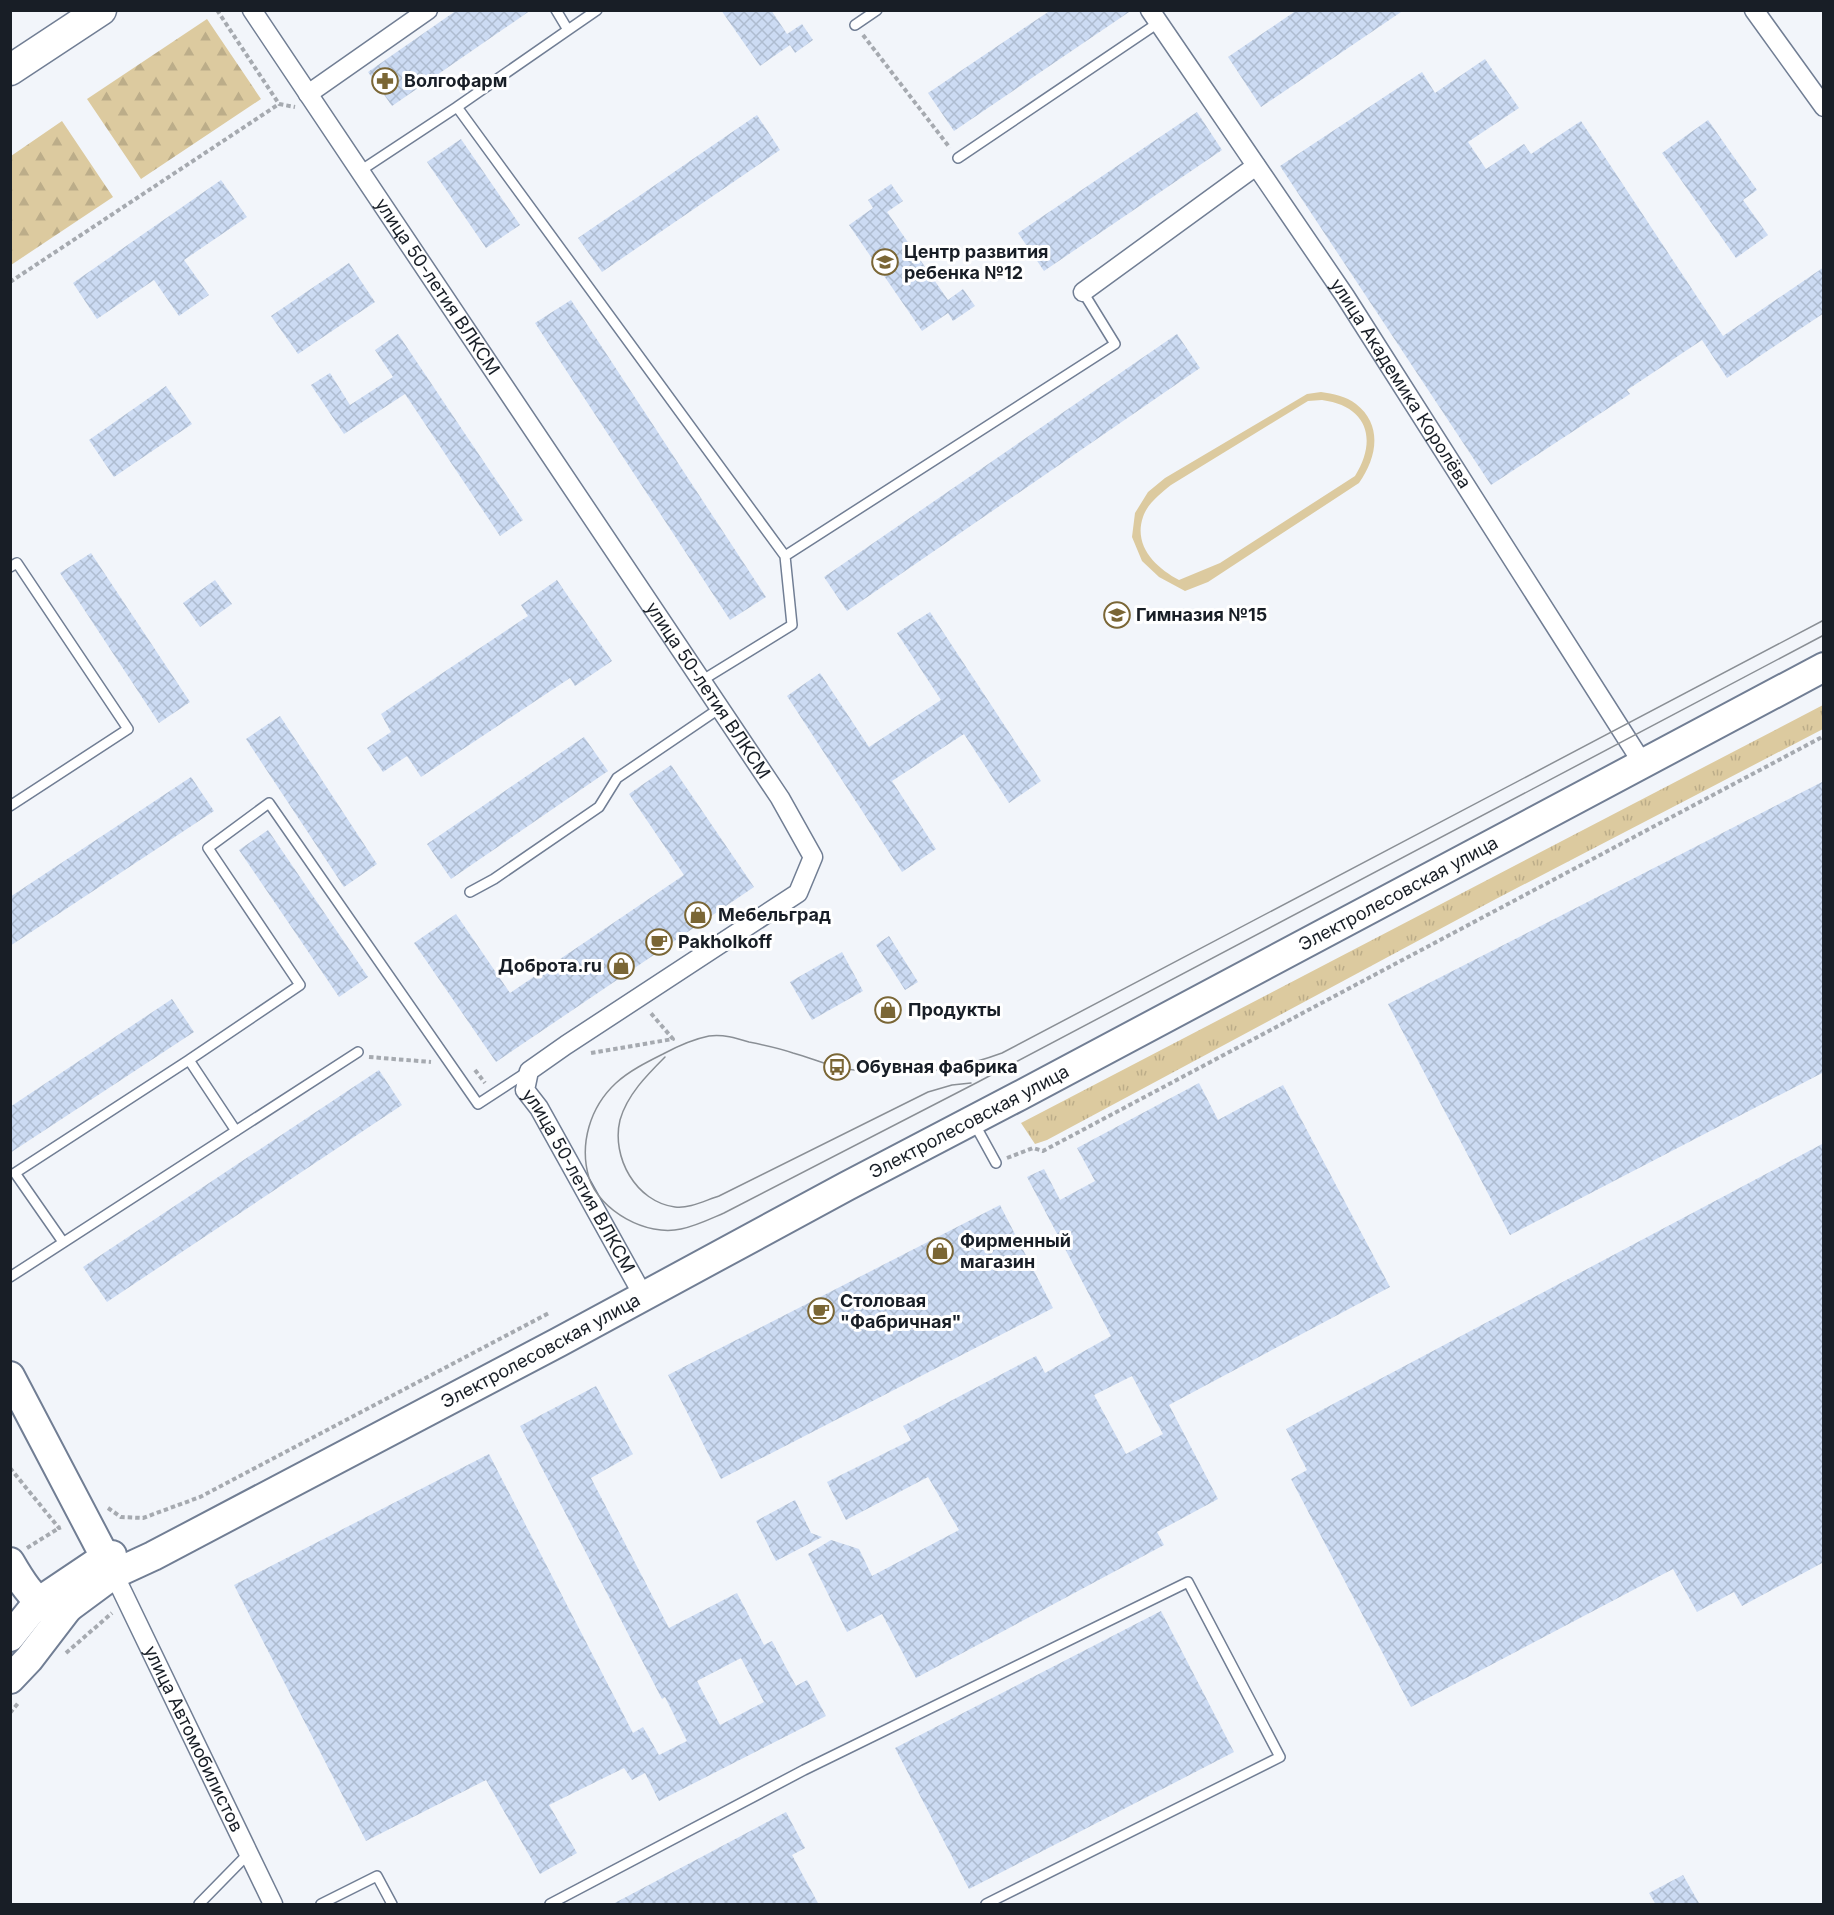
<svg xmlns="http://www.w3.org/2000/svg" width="1834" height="1915" font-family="Inter,sans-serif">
  <defs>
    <pattern id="grass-tufts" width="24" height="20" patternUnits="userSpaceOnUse" patternTransform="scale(1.5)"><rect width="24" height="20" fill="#dcca9f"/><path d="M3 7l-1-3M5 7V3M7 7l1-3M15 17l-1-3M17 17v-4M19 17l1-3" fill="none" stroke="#bcad89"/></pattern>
    <pattern id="forest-firs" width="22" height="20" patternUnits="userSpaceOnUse" patternTransform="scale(1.5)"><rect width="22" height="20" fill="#dcca9f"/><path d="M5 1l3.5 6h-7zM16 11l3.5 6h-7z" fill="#bcad89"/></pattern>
    <pattern id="building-cross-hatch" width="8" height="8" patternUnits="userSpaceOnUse" patternTransform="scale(1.5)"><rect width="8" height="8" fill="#ccdbf3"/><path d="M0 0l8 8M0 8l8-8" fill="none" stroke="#aebcd0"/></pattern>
  </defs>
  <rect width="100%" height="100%" fill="#f2f5fa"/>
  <path fill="url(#grass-tufts)" d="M1823,705V729L1494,900L1047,1140L1035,1144L1021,1123Z"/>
  <path fill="url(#forest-firs)" d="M207,19L261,99L141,179L87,99Z
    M62,121L113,197L11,265V156Z"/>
  <path fill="#dcca9f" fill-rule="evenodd" d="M1321,392C1333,394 1346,396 1356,404C1383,425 1377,458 1359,483L1208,582L1185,591L1159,577L1142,561L1132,537L1135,513L1148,492L1165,478L1307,394ZM1322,400C1367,406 1378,439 1355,476L1220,563L1179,580C1156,568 1133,546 1143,517C1147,504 1161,493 1171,485L1308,401Z"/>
  <path fill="url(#building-cross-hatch)" fill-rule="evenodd" d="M457,10H531L392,106L368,72Z
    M721,10H771L787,34L802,24L813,40L795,53L790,45L760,66Z
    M1051,10H1132L954,131L928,93Z
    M1297,10H1404L1261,107L1228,57Z
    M1485,59L1519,108L1468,142L1486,169L1524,144L1531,154L1581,121L1723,336L1824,267V313L1727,378L1702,340L1627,390L1630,394L1491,485L1280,166L1422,72L1435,93Z
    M1197,112L1222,150L1044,271L1018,233Z
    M757,115L780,150L602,272L578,238Z
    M1708,120L1757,190L1743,200L1768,235L1736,258L1662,153Z
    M461,139L520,225L486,248L427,162Z
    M221,180L247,217L184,260L209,295L179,316L154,280L97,319L73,283Z
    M891,184L903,201L887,212L948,300L963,289L975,306L953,321L948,313L922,331L849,225L873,208L868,200Z
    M349,263L375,302L298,354L271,316Z
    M571,300L766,597L730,620L535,323Z
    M398,334L523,520L500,536L405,394L344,434L311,385L330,373L350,405L393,377L375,350Z
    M1177,334L1200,368L847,611L824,577Z
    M166,386L192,424L114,477L89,440Z
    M91,553L190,702L159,723L60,573Z
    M215,580L232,604L200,627L183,603Z
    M557,580L612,661L575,686L570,678L421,777L407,756L383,772L367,748L391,732L381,714L528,616L521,605Z
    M930,612L1041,781L1009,803L964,734L892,781L936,849L902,872L787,696L820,673L869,747L941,700L897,633Z
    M280,716L377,864L344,887L246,739Z
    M584,737L608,771L451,879L427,844Z
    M671,765L754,887L496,1062L414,943L456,914L510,993L684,875L629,794Z
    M191,777L214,811L10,946V897Z
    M1824,781V1072L1510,1235L1388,1004Z
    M268,830L368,977L339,997L239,850Z
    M889,936L918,982L905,990L876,945Z
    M842,952L863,991L812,1020L790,982Z
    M172,999L194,1032L10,1153V1107Z
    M379,1070L402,1105L107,1302L83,1267Z
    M1199,1083L1218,1120L1283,1085L1390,1287L1169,1405L1218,1499L1157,1532L1164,1545L916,1678L882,1614L847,1632L808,1554L831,1540L859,1549L872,1576L959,1530L928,1477L846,1520L827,1482L911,1440L903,1426L1036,1356L1045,1373L1111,1336L1027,1177L1044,1169L1060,1200L1095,1181L1077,1148ZM1132,1376L1163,1434L1126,1454L1094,1395Z
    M1824,1143V1562L1742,1606L1734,1592L1697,1612L1673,1569L1411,1707L1291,1479L1307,1470L1286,1429Z
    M1000,1205L1053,1308L721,1479L668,1375Z
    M596,1386L633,1454L591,1478L669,1628L737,1593L764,1645L772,1641L796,1686L807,1680L826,1716L659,1801L645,1773L632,1780L624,1768L549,1805L577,1853L540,1874L486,1780L366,1841L234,1585L489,1454L633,1733L643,1727L659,1755L687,1741L665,1697L662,1699L520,1426ZM741,1658L764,1702L720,1725L697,1681Z
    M795,1500L811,1533L822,1537L776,1561L756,1521Z
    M1161,1611L1234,1752L969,1889L895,1748Z
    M786,1812L805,1848L792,1855L819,1905H611Z
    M1683,1875L1700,1905H1656L1649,1893Z"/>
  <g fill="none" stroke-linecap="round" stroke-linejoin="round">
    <g stroke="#717e94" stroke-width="12">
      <path id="service" d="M556,10L568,30L597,10
        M855,25L877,10
        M568,30L457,107L785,556
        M958,158L1158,23
        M360,171L457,107
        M10,567L17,563L128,729L10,806
        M701,681L792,625L785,556L1115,344L1083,292
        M470,892L494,879L599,807L617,778L720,708
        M974,1123L996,1163
        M236,1131L189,1060L300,985L208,848L269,803L478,1104L527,1072
        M63,1242L15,1173L189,1060
        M10,1277L358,1052
        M199,1904L248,1854
        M321,1904L377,1876L392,1904
        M550,1904L804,1770L1188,1582L1280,1757L986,1904"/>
    </g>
    <g stroke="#717e94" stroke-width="21">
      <g id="minor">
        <path id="s1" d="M252,10L780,798L813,857L798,893L566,1045L529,1071L525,1090L539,1108L644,1297"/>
        <path id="s2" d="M1150,10L1345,296L1643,764"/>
        <path d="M1754,10L1824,107"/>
        <path d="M308,94L428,10"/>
        <path d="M1083,292L1256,166"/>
        <path id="s3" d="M110,1566L273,1904"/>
      </g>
    </g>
    <g stroke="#717e94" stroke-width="32">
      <g id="primary">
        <path d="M10,1376L105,1557"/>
        <path id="s4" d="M10,1562C21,1581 31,1597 49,1610L68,1608L114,1574L153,1556L559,1342L847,1186L1019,1096L1824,667"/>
        <path d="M10,1637L38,1602L105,1557L112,1555"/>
        <path d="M10,1679L29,1659L68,1608"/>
      </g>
    </g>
    <g stroke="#717e94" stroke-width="33">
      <path id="trunk" d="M10,70L101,10"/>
    </g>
    <path stroke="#a6aab0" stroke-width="4" stroke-dasharray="4.5 3" stroke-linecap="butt" d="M217,10L279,104L295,107
      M863,35L950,148
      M10,282L279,104
      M591,1053L673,1039L649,1011
      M369,1057L431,1062
      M475,1070L485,1083
      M1007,1158L1033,1148L1043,1151L1824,736
      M10,1468L59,1528L62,1527
      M108,1508L121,1517L143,1518L200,1497L549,1313
      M27,1548L59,1528
      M66,1653L112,1613
      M10,1713L19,1702"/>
    <use href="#service" stroke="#fff" stroke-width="9"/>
    <use href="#minor" stroke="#fff" stroke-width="18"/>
    <use href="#primary" stroke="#fff" stroke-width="28"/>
    <use href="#trunk" stroke="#fff" stroke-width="30"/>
    <path stroke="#8a8f95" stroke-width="1.5" d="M1824,620L1002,1053C948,1073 893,1079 837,1067C822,1063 808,1057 793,1053C779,1048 764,1045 749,1042C736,1038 723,1034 709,1036C694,1039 676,1047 663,1054C647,1062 629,1071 616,1083C590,1107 579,1144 589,1178C600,1211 647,1237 681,1229C696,1226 710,1219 724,1213L978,1082L1824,635
      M665,1057C647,1075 627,1095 620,1120C611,1157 636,1202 675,1207C689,1209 706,1200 719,1196L928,1092L952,1085L971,1083"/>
  </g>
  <defs>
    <g id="pharmacy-ring" transform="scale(1.35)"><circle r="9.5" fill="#fff" stroke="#7a6635" stroke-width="1.5"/><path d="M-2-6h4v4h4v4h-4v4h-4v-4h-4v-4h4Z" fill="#7a6635"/></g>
    <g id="school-ring" transform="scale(1.35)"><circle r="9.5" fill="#fff" stroke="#7a6635" stroke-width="1.5"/><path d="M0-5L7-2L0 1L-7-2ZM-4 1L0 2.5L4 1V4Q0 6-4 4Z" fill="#7a6635"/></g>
    <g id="shop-ring" transform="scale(1.35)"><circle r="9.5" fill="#fff" stroke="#7a6635" stroke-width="1.5"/><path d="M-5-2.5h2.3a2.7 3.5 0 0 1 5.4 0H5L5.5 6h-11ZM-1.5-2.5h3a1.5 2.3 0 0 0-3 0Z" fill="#7a6635"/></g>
    <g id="cafe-ring" transform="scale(1.35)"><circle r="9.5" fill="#fff" stroke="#7a6635" stroke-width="1.5"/><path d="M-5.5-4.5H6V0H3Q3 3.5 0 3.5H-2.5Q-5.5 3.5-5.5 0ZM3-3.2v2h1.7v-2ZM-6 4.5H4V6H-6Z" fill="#7a6635"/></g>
    <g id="bus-ring" transform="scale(1.35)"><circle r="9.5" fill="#fff" stroke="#7a6635" stroke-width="1.5"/><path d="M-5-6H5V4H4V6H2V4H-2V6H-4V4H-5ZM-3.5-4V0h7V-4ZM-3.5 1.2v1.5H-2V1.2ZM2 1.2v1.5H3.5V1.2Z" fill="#7a6635"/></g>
  </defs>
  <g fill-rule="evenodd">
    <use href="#pharmacy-ring" x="385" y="81"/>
    <use href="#school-ring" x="885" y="262"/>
    <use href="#school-ring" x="1117" y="615"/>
    <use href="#shop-ring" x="698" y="915"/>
    <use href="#cafe-ring" x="659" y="942"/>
    <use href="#shop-ring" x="621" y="966"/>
    <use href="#shop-ring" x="888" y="1010"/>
    <use href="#bus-ring" x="837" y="1067"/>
    <use href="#shop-ring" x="940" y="1251"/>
    <use href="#cafe-ring" x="821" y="1311"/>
  </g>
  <g text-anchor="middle" stroke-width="6" stroke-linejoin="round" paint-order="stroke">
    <g font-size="18" font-weight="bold" fill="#181e26" stroke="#fff" text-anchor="start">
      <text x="404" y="87">Волгофарм</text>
      <text x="904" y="258">Центр развития<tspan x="904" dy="21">ребенка №12</tspan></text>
      <text x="1136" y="621">Гимназия №15</text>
      <text x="718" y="921">Мебельград</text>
      <text x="678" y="948">Pakholkoff</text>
      <text x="602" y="972" text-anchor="end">Доброта.ru</text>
      <text x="908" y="1016">Продукты</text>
      <text x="856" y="1073">Обувная фабрика</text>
      <text x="960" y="1247">Фирменный<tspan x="960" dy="21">магазин</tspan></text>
      <text x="840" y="1307">Столовая<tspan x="840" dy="21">"Фабричная"</tspan></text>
    </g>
    <g font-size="18" fill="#181e26" stroke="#fff">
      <text dy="6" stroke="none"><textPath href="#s1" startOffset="333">улица 50-летия ВЛКСМ</textPath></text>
      <text dy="6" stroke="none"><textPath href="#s2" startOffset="450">улица Академика Королёва</textPath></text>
      <text dy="6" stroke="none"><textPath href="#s1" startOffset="819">улица 50-летия ВЛКСМ</textPath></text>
      <text dy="6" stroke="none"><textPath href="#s4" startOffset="1592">Электролесовская улица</textPath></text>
      <text dy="6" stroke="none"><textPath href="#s4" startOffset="1106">Электролесовская улица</textPath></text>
      <text dy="6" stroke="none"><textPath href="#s1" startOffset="1503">улица 50-летия ВЛКСМ</textPath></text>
      <text dy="6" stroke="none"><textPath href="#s4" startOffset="620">Электролесовская улица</textPath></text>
      <text dy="6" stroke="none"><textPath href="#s3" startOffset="192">улица Автомобилистов</textPath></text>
    </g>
  </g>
  <rect width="1834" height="1915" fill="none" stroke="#181e26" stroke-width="24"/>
</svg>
